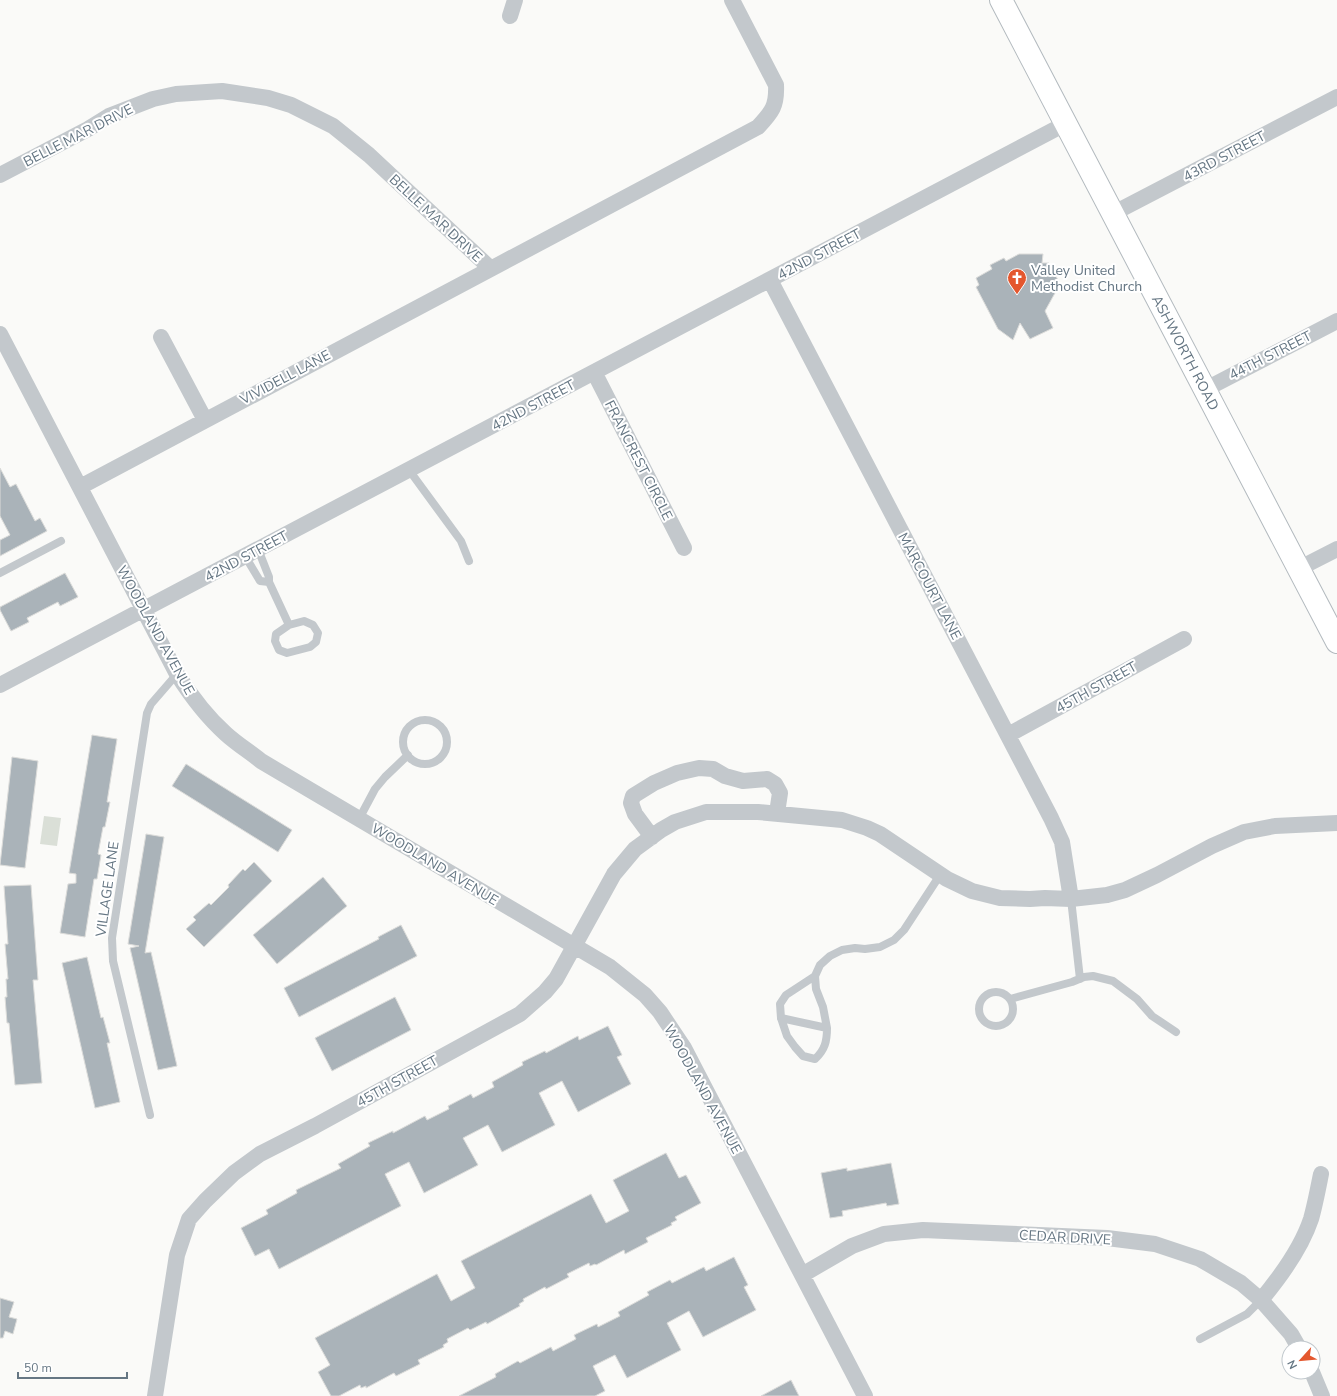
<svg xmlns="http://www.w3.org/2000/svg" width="1337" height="1396" font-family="'Nunito Sans',sans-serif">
  <rect width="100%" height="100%" fill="#fafaf8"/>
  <path fill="#dadfd7" d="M44,816L61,818L57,846L40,844Z"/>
  <path fill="#aab3b9" stroke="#dcdcda" d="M1019,254H1043L1042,263H1049L1060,284L1045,311L1053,328L1030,339L1020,323L1013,340L998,329L976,287L979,285L976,278L992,269L990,265L1004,258L1006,261Z
    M0,468L10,487L16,484L35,521L40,518L47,531L0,556V540L10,535L0,516Z
    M65,573L78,597L60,606L58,602L27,618L29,622L11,631L0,610V607Z
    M92,735L117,739L107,802H110L105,827H103L98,854L101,855L97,879H94L85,937L60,933L68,884L76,883V874L69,873Z
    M12,757L38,761L25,868L0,865Z
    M186,764L292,830L278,852L172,786Z
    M146,834L164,837L145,953L151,952L177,1066L158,1070L130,948L139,946L128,944Z
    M254,862L272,881L204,947L186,929L196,920L193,917L209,903L211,905L229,887L228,885L243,869L245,871Z
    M323,877L347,906L277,964L253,935Z
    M31,885L38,980H33L42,1083L15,1085L9,1023H7L5,997H7L6,979H8L5,944H8L4,886Z
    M401,925L417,956L299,1017L284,988L379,939L378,937Z
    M87,957L101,1018L103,1017L110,1043H107L120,1102L95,1108L62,963Z
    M395,997L411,1030L332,1071L315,1038Z
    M608,1026L622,1055L617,1057L631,1084L578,1112L562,1081L539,1093L555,1125L502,1152L488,1125L463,1138L478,1165L424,1193L409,1162L385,1174L401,1206L279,1269L269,1249L255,1256L241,1228L268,1214L266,1210L297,1193L296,1190L341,1168L338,1164L370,1146L368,1143L393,1131V1133L425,1116L427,1120L449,1109L448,1106L471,1094L473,1098L494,1087L492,1082L523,1065L522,1062L545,1051L546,1053L578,1036L579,1040Z
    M666,1153L679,1178L686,1175L701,1203L675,1217L677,1220L671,1223L672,1225L646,1238L648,1242L625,1254L624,1250L596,1265L595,1264L590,1266L589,1263L567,1274L569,1277L546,1289L545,1287L523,1299L524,1301L519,1304L520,1306L487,1324L486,1322L470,1330L468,1328L447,1339L448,1342L443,1345L444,1347L418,1360L420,1364L396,1376L394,1373L366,1388V1386L361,1388L360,1385L339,1396H331L318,1372L330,1365L315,1338L437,1274L451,1301L475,1288L461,1261L591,1194L606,1223L629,1211L613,1180Z
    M891,1163L899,1204L887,1206L886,1203L842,1211L843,1216L830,1218L821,1173L847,1168V1171Z
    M734,1257L748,1285L744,1287L756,1310L703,1337L689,1311L667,1323L681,1350L627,1378L615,1355L593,1366L605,1391L595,1396H459L496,1377L495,1374L518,1361L520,1363L551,1347L553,1351L576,1339L574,1335L597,1324L598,1327L620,1316L618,1312L649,1295L647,1292L670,1280L672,1283L704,1267L706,1271Z
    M0,1298L14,1302L9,1317L17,1319L13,1334L5,1331L3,1338H0Z
    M791,1380L799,1396H761Z"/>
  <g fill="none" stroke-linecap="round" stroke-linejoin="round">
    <g stroke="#b3babf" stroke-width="24">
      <g id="secondary">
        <path id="s1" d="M1001,0L1337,642"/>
      </g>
    </g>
    <path stroke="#c3c8cc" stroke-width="8" d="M409,470L461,541L469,561
      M258,549L269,577V582L289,625L304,621L313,625L318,633L316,642L310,647L287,653L279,650L275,641L276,634L289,625
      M245,556L260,581L269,582
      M0,573L61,541
      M403 742a22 22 0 1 1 44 0a22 22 0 1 1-44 0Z
      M359,819L375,789L385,777L408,755
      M1071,899L1080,979
      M979 1009a17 17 0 1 1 34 0a17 17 0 1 1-34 0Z
      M1010,999L1072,982L1084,977L1093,976L1113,981L1137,999L1152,1016L1176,1032
      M781,1018L827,1028L823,1007L816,989L815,976
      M827,1028C827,1041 825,1050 815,1059L803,1056L795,1047L787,1036L781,1018L780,1004L786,995L815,976L820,965L830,956L842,950L855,948L865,949L880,947L894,940L904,930L940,875
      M150,1115L113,961L112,938L147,713L151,704L177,674
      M1200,1339L1247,1314L1261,1300"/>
    <path stroke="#c3c8cc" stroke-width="16" d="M510,16L515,0
      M0,175L88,129L109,116L153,99L176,94L222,91L268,98L291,105L333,126L369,155L490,268
      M1112,214L1337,97
      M770,280L1051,818L1062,842L1071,899
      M0,334L177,674C191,696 207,717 226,734C237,744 250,752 261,761L610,967L645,995L660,1012L684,1048L865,1396
      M161,337L205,420
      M594,372L684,548
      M1204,390L1337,321
      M80,487L758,127C772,112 777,106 776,85L732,0
      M1298,569L1337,549
      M0,685L1065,124
      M1008,735L1184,639
      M652,837L635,814L631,803L633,796L654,783L677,773L699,768L713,769L725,776L743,781L767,779L775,784L780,793L777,813
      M802,1275L852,1246L884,1234L923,1230L1107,1238L1155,1244L1200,1259L1241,1283L1261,1300L1291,1334L1299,1348
      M1261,1300C1281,1276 1301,1249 1311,1219C1315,1205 1318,1189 1321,1174
      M1312,1372L1322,1396
      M155,1396L177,1255L189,1219L205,1201L234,1173L260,1154L315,1126L520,1014L545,992L556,979L614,874L635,849L661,830L675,822L706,812H758L842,820L867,828L880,834L947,879L972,891L1000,898L1030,899L1045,898L1071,899L1107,895L1125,890L1157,875L1212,846L1244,832L1275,826L1337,823"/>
    <use href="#secondary" stroke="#fff" stroke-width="22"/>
  </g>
  <defs>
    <g id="church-pin" transform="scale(1)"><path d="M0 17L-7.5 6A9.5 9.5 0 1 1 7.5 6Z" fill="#e4572e" stroke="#fff"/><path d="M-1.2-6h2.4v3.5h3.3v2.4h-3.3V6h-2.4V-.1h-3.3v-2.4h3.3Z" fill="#fff"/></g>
  </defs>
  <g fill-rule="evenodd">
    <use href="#church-pin" x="1017" y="278"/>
  </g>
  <g text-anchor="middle" stroke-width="4" stroke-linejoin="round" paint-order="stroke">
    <g font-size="14" fill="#657683" stroke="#fff">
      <text transform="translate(78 135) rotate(-27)" y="5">BELLE MAR DRIVE</text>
      <text transform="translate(1224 156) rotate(-28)" y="5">43RD STREET</text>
      <text transform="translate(436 218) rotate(43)" y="5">BELLE MAR DRIVE</text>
      <text transform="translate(819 254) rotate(-28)" y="5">42ND STREET</text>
      <text dy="5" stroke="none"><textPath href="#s1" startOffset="398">ASHWORTH ROAD</textPath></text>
      <text transform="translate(1270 355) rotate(-27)" y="5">44TH STREET</text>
      <text transform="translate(285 377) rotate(-28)" y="5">VIVIDELL LANE</text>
      <text transform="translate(533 405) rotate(-28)" y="5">42ND STREET</text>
      <text transform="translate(639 460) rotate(63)" y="5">FRANCREST CIRCLE</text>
      <text transform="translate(246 556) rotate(-28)" y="5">42ND STREET</text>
      <text transform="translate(930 586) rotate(62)" y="5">MARCOURT LANE</text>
      <text transform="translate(156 630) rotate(61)" y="5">WOODLAND AVENUE</text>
      <text transform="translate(1096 687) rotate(-29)" y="5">45TH STREET</text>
      <text transform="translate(435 864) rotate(31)" y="5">WOODLAND AVENUE</text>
      <text transform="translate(107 889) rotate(-82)" y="5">VILLAGE LANE</text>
      <text transform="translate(397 1081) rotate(-29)" y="5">45TH STREET</text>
      <text transform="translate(703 1089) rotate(61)" y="5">WOODLAND AVENUE</text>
      <text transform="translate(1065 1237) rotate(3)" y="5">CEDAR DRIVE</text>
    </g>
    <g font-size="14" fill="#657683" stroke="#fff" text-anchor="start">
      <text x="1031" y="275">Valley United<tspan x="1031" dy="16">Methodist Church</tspan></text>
    </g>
  </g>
  <g transform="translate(1301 1360) rotate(243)"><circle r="19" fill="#ffffff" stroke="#c1c8cd"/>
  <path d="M0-3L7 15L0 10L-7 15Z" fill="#e4572e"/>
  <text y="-6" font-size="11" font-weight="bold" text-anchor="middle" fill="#657683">N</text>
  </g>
  <path d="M18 1372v6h109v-6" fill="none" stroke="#657683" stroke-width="2"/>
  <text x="24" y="1372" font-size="12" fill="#657683" stroke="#ffffff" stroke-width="3" paint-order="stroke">50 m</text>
</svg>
